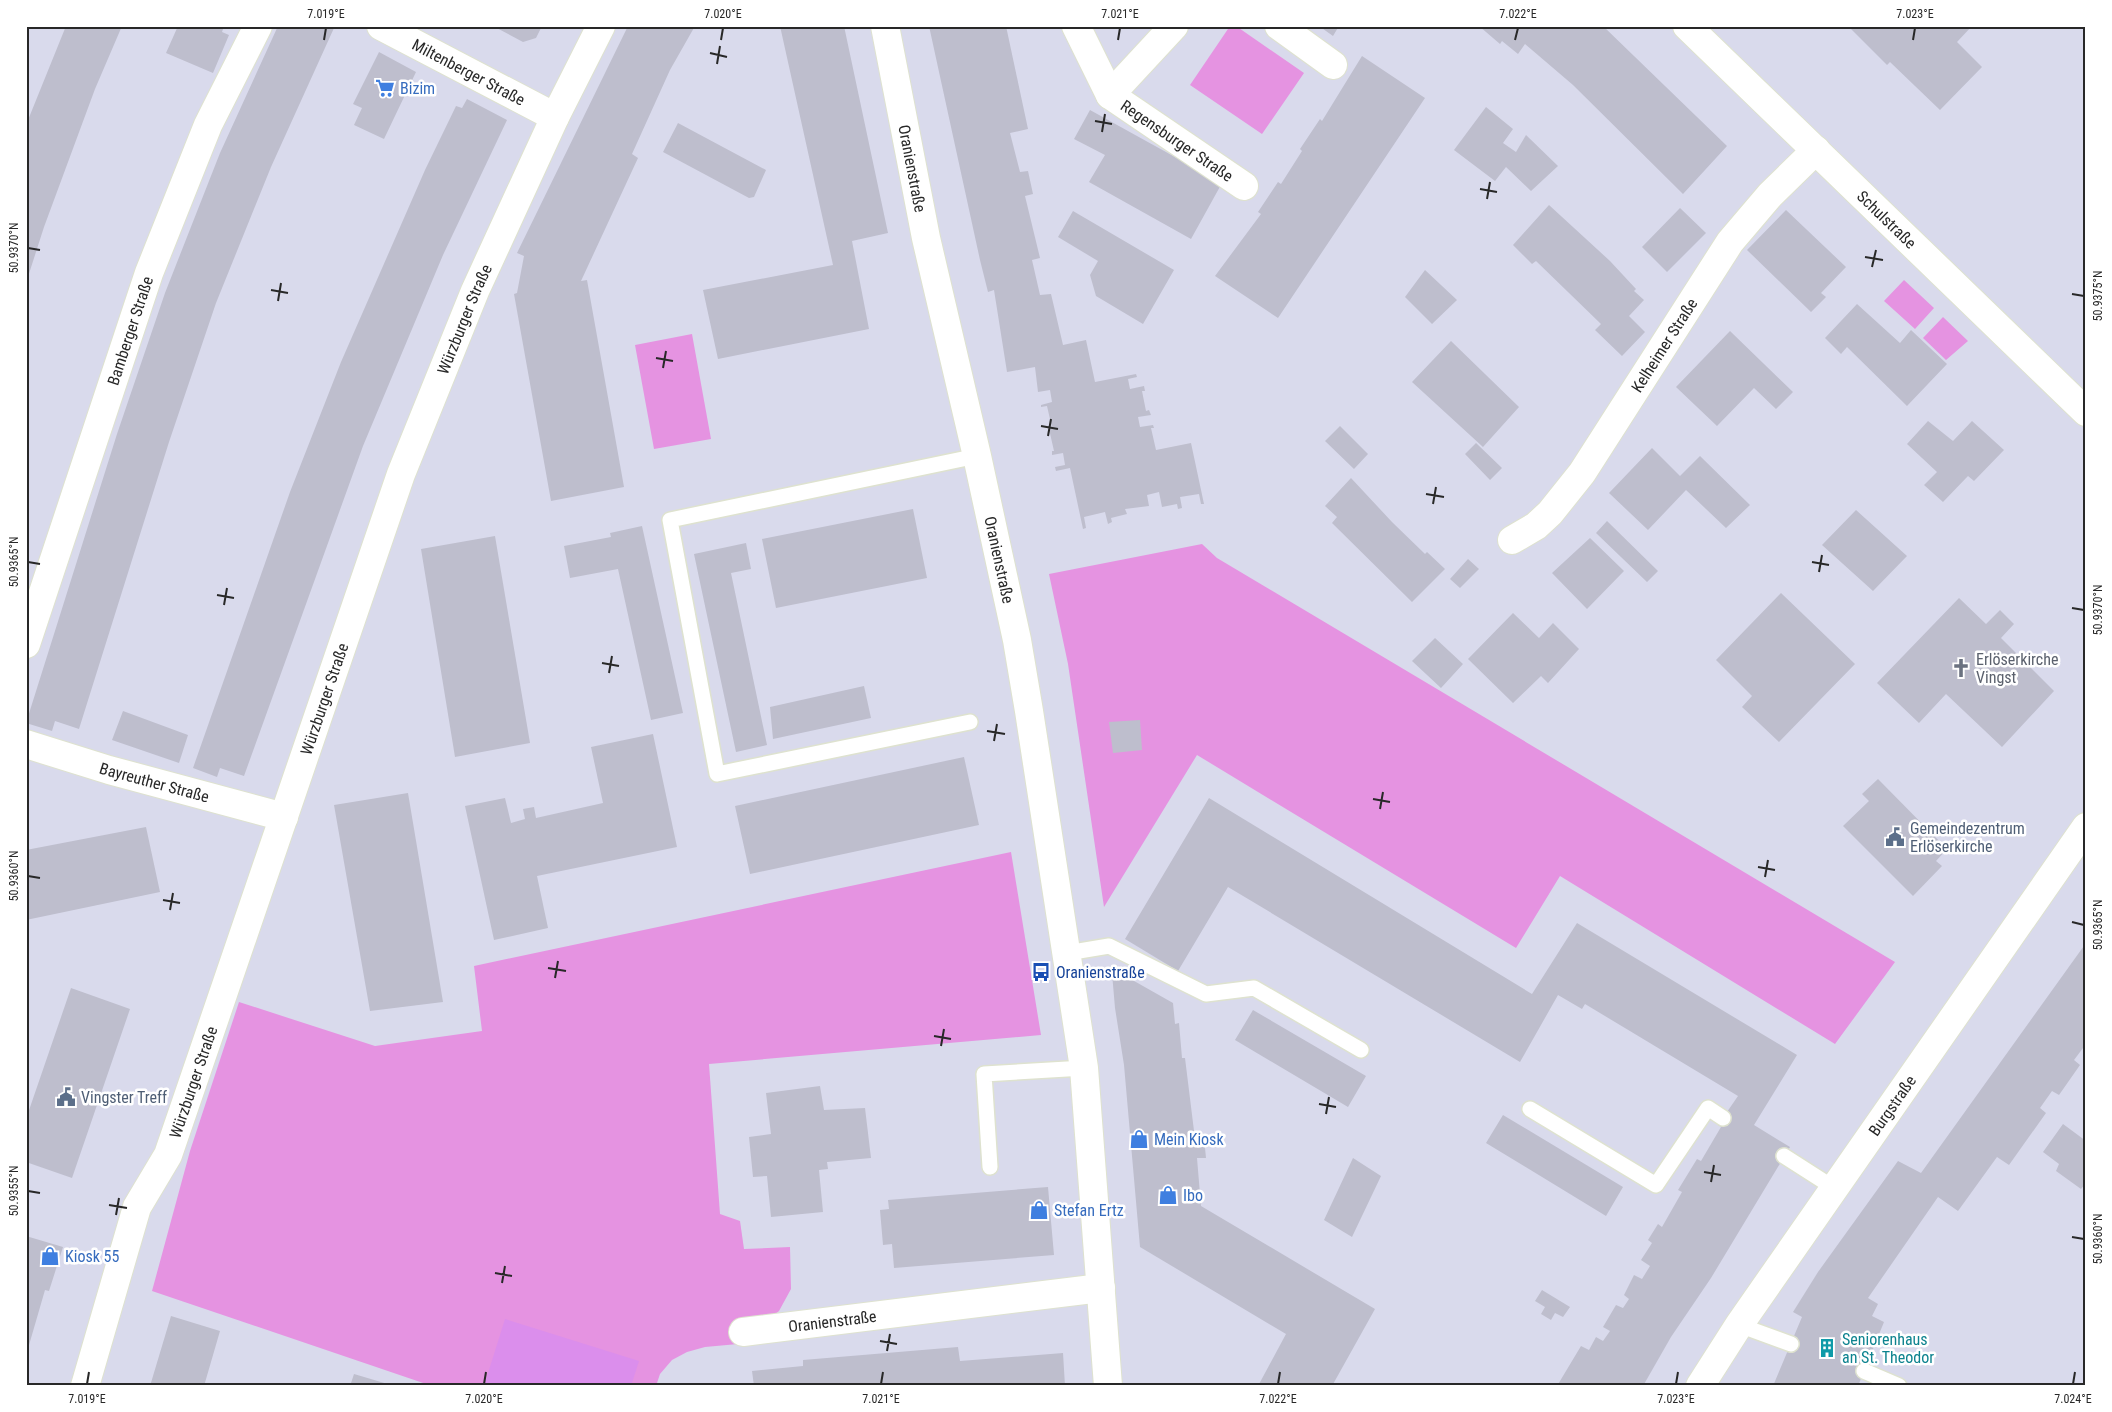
<svg xmlns="http://www.w3.org/2000/svg" width="2112" height="1412" font-family="'Roboto Condensed',sans-serif">
  <rect width="100%" height="100%" fill="#d9daec"/>
  <path fill="#e593e1" d="M1230,26H1236L1304,73L1262,134L1190,85Z
    M1904,280L1934,308L1915,329L1884,301Z
    M1943,317L1968,341L1946,360L1923,338Z
    M692,334L711,439L654,449L635,345Z
    M1202,544L1217,558L1895,962L1835,1044L1560,876L1516,948L1197,755L1104,907L1068,664L1049,574Z
    M1011,852L1041,1035L709,1064L720,1214L740,1221L744,1249L790,1247L791,1289L779,1311L738,1344L705,1347L687,1352L672,1360L660,1374L656,1386H432L152,1291L190,1151L239,1002L375,1046L482,1031L474,966Z"/>
  <path fill="#db8eec" d="M505,1319L639,1361L631,1386H484Z"/>
  <path fill="#bebecd" d="M66,26H122L95,89L44,227L26,283V125Z
    M178,26H224L222,32L229,35L213,73L166,53Z
    M278,26L334,28L271,167L216,303L169,442L79,729L55,721L52,731L26,723L117,434L165,293L220,153Z
    M493,26H542L536,38L523,42Z
    M628,26H695L670,70L632,154L638,158L581,281L587,280L624,487L551,501L514,294L517,293L524,256L517,253Z
    M780,26H844L888,233L852,241L869,329L718,359L703,290L833,265Z
    M929,26H1006L1028,129L1010,133L1020,172L1028,171L1033,194L1025,196L1040,258L1032,260L1040,295L1051,294L1063,345L1086,340L1095,382L1136,374L1137,377L1128,379L1130,389L1144,386L1145,391H1142L1146,411L1149,410L1151,415L1138,417L1140,427L1153,425L1154,428H1151L1156,450L1191,443L1204,504H1201L1199,494L1180,497L1182,508L1178,509L1177,504L1162,507L1159,492L1147,495L1149,506L1125,509L1127,514L1111,518L1112,522L1108,524L1105,512L1084,517L1086,528L1083,529L1070,468L1056,471L1055,467L1065,465L1063,453L1052,455V451H1054L1049,429L1052,428L1047,406L1041,407V405L1052,402L1050,390L1038,392L1035,367L1007,372L994,290L988,292L980,260Z
    M1319,26H1339L1333,36Z
    M1479,26H1603L1727,146L1683,194L1573,85L1525,44L1518,54L1502,41L1500,44Z
    M1848,26H1972L1957,42L1982,67L1940,110L1890,62L1887,65Z
    M379,52L416,72L384,139L354,125L362,108L353,104Z
    M1362,56L1425,98L1278,318L1215,276L1261,214L1258,212L1278,182L1281,184L1302,151L1300,149L1320,119L1322,121Z
    M467,99L507,120L443,255L363,446L244,776L220,768L217,777L193,768L290,492L341,362L425,170L456,106L462,108Z
    M1486,107L1513,129L1503,143L1516,152L1526,135L1558,166L1531,191L1506,167L1495,181L1454,150Z
    M1090,110L1222,183L1191,239L1089,182L1105,155L1074,139Z
    M678,123L766,170L754,197L749,198L663,152Z
    M1549,205L1610,261L1636,289L1634,291L1644,300L1629,316L1645,332L1622,356L1595,330L1601,324L1536,261L1532,264L1513,245Z
    M1680,208L1706,233L1667,272L1642,247Z
    M1786,210L1846,267L1821,293L1826,297L1811,312L1747,250Z
    M1073,211L1174,270L1143,324L1096,296L1090,275L1098,261L1058,237Z
    M1425,270L1457,300L1432,324L1405,297Z
    M1857,304L1900,343L1911,330L1947,364L1907,406L1847,347L1841,354L1825,338Z
    M1730,331L1793,392L1776,409L1754,388L1717,426L1676,387Z
    M1451,341L1519,407L1483,447L1412,382Z
    M1928,421L1953,441L1972,421L2004,450L1974,481L1968,476L1943,502L1924,485L1937,472L1907,444Z
    M1340,426L1368,454L1354,469L1325,441Z
    M1476,443L1502,468L1490,480L1465,454Z
    M1652,448L1680,476L1700,456L1750,505L1726,528L1686,490L1648,530L1609,493Z
    M1351,478L1392,522L1425,554L1427,552L1445,569L1412,602L1332,523L1337,517L1325,506Z
    M913,509L927,578L776,608L762,539Z
    M1856,510L1907,556L1873,591L1822,545Z
    M1607,521L1658,571L1647,582L1596,533Z
    M642,526L683,713L651,720L618,569L570,578L564,546L611,537L610,533Z
    M495,536L530,743L455,757L421,549Z
    M1590,538L1624,571L1587,609L1552,573Z
    M746,543L751,569L731,573L767,745L736,752L694,554Z
    M1468,559L1479,569L1460,588L1450,579Z
    M1781,593L1855,664L1779,742L1742,707L1752,696L1716,660Z
    M1959,598L1986,624L2000,610L2014,624L2001,638L2054,691L2002,747L1946,694L1919,723L1877,683Z
    M1513,613L1539,638L1553,623L1579,649L1548,683L1541,676L1513,703L1468,659Z
    M1435,638L1463,664L1441,688L1412,661Z
    M864,686L871,718L773,739L770,707Z
    M123,711L188,735L179,763L112,740Z
    M1140,720L1142,750L1113,753L1109,722Z
    M653,734L677,847L537,876L548,928L494,940L465,806L505,798L511,823L525,819L523,809L534,807L536,818L603,803L591,747Z
    M964,757L979,825L750,874L735,806Z
    M1878,779L1947,849L1936,861L1942,866L1913,896L1843,826L1869,801L1862,794Z
    M408,793L443,1002L370,1011L334,805Z
    M1209,798L1532,994L1577,923L1797,1055L1754,1125L1790,1147L1711,1278L1671,1337L1643,1386H1557L1581,1346L1589,1350L1596,1337L1603,1341L1610,1331L1603,1327L1616,1305L1623,1308L1629,1299L1624,1295L1634,1275L1642,1279L1650,1266L1641,1260L1652,1243L1648,1240L1658,1224L1662,1227L1682,1192L1678,1190L1697,1159L1701,1161L1721,1127L1718,1125L1738,1096L1585,1004L1582,1009L1558,995L1520,1062L1228,887L1178,971L1125,939Z
    M146,827L160,892L26,920V850Z
    M2086,943V1044L2074,1060L2080,1065L2059,1095L2052,1091L2040,1108L2046,1113L2009,1165L1997,1157L1958,1211L1938,1197L1868,1298L1878,1304L1872,1316L1884,1322L1858,1386H1773L1802,1317L1793,1312L1818,1272L1898,1161L1921,1173Z
    M1112,973H1120L1173,1003L1175,1024L1179,1023L1182,1058H1185L1195,1139L1204,1138L1206,1158H1197L1201,1206L1375,1309L1332,1386H1258L1286,1334L1140,1247L1124,1065L1115,1008Z
    M71,988L130,1009L72,1178L26,1162V1119Z
    M1253,1010L1366,1076L1348,1107L1235,1040Z
    M820,1086L824,1110L865,1108L871,1158L827,1162L828,1169L819,1170L823,1212L771,1217L767,1176L753,1177L749,1137L771,1134L766,1093Z
    M1503,1115L1623,1187L1606,1216L1486,1143Z
    M2063,1124L2086,1141V1183L2081,1189L2056,1171L2059,1164L2043,1152Z
    M1353,1158L1381,1176L1352,1237L1324,1220Z
    M1048,1187L1054,1255L894,1268L892,1244L883,1245L880,1210L889,1209L888,1200Z
    M26,1236L63,1247L49,1291L45,1290L27,1352Z
    M1542,1290L1570,1307L1563,1317L1555,1313L1551,1320L1541,1314L1545,1307L1535,1301Z
    M171,1316L220,1331L204,1386H150Z
    M958,1347L960,1361L1063,1353L1065,1386H754L752,1371L803,1366V1360Z
    M354,1374L391,1385V1386H350Z"/>
  <g fill="none" stroke-linecap="round" stroke-linejoin="round">
    <g stroke="#dee2cf" stroke-width="18">
      <path id="service" d="M970,722L717,774L670,520L977,456
        M1067,953L1109,946L1206,994L1254,988L1361,1050
        M1530,1109L1656,1185L1708,1108L1723,1118
        M1784,1156L1834,1188
        M990,1167L984,1074L1084,1068
        M1739,1325L1791,1344
        M1864,1371L1899,1386"/>
    </g>
    <g stroke="#dee2cf" stroke-width="30">
      <g id="minor">
        <path id="s1" d="M381,26L555,117"/>
        <path id="s2" d="M885,26L926,238L977,456L1017,640L1029,711L1084,1068L1108,1386"/>
        <path id="s3" d="M1076,26L1110,95L1244,186"/>
        <path d="M1279,26L1333,65"/>
        <path id="s4" d="M1687,26L2086,412"/>
        <path d="M1110,95L1174,26"/>
        <path id="s5" d="M1512,540L1536,526L1550,513L1582,473L1730,242L1770,195L1816,150"/>
        <path id="s6" d="M26,644L149,273L208,125L258,26"/>
        <path id="s7" d="M26,744L109,770L284,817"/>
        <path id="s8" d="M743,1332L1101,1288"/>
        <path id="s9" d="M85,1386L137,1207L168,1155L401,474L475,291L555,117L601,26"/>
        <path id="s10" d="M1700,1386L1739,1325L2086,827"/>
      </g>
    </g>
    <use href="#service" stroke="#fff" stroke-width="15"/>
    <use href="#minor" stroke="#fff" stroke-width="28"/>
  </g>
  <path fill="none" stroke="#282828" stroke-width="2" d="M324,40L326,28M721,40L723,28M1118,40L1120,28M1515,40L1518,28M1913,40L1915,28M710,53L727,57M717,64L720,46M1095,121L1112,124M1102,132L1105,114M1480,189L1497,192M1487,199L1490,182M28,248L40,250M1865,257L1883,260M1872,267L1876,250M271,290L288,293M2072,294L2084,296M278,301L281,283M656,358L673,361M663,368L666,351M1041,426L1058,429M1048,436L1051,419M1426,494L1444,497M1433,504L1436,487M28,562L40,564M1812,562L1829,565M1819,572L1822,555M217,595L234,598M224,605L227,588M2072,608L2084,610M602,663L619,666M609,673L612,656M987,731L1005,734M994,741L997,724M1373,799L1390,802M1380,809L1383,792M1758,867L1775,870M28,876L40,878M1765,877L1768,860M163,900L180,903M170,910L173,893M2072,922L2084,925M548,968L566,971M555,978L558,961M934,1036L951,1039M941,1046L944,1029M1319,1104L1336,1107M1326,1114L1329,1097M1704,1172L1721,1175M1711,1182L1714,1165M28,1191L40,1193M109,1205L127,1208M116,1215L119,1198M2072,1237L2084,1239M495,1273L512,1276M502,1283L505,1266M880,1341L897,1344M887,1351L890,1334M87,1384L89,1372M484,1384L486,1372M881,1384L883,1372M1278,1384L1280,1372M1676,1384L1678,1372M2073,1384L2075,1372"/>
  <defs>
    <g id="supermarket-bare" transform="scale(1.5)"><path d="M-6-5.5h2.5l.6 2H6L4.5 2H-2.5L-4.4-4H-6ZM-1.5 3.2a1.3 1.3 0 1 0 .1 0ZM3 3.2a1.3 1.3 0 1 0 .1 0Z" fill="#3f7fe0" stroke="#fff" stroke-width="2.5" paint-order="stroke"/></g>
    <g id="church-bare" transform="scale(1.5)"><path d="M-1.2-6h2.4v3.5h3.3v2.4h-3.3V6h-2.4V-.1h-3.3v-2.4h3.3Z" fill="#6b7280" stroke="#fff" stroke-width="2.5" paint-order="stroke"/></g>
    <g id="civic-bare" transform="scale(1.5)"><path d="M-.6-6.5H3V-4.5H.6V-3L4-1V1h2V6H-6V1h2V-1L-.6-3ZM-1.2 2.5V6h2.4V2.5Z" fill="#5c6f8a" stroke="#fff" stroke-width="2.5" paint-order="stroke"/></g>
    <g id="bus-bare" transform="scale(1.5)"><path d="M-5-6H5V4H4V6H2V4H-2V6H-4V4H-5ZM-3.5-4V0h7V-4ZM-3.5 1.2v1.5H-2V1.2ZM2 1.2v1.5H3.5V1.2Z" fill="#1a4fb4" stroke="#fff" stroke-width="2.5" paint-order="stroke"/></g>
    <g id="shop-bare" transform="scale(1.5)"><path d="M-5-2.5h2.3a2.7 3.5 0 0 1 5.4 0H5L5.5 6h-11ZM-1.5-2.5h3a1.5 2.3 0 0 0-3 0Z" fill="#3f7fe0" stroke="#fff" stroke-width="2.5" paint-order="stroke"/></g>
    <g id="building-bare" transform="scale(1.5)"><path d="M-4-6H4V6H1V3H-1V6H-4ZM-2.5-4.3h1.7v1.8h-1.7ZM.8-4.3h1.7v1.8H.8ZM-2.5-1h1.7V.8h-1.7ZM.8-1h1.7V.8H.8Z" fill="#0f9aa8" stroke="#fff" stroke-width="2.5" paint-order="stroke"/></g>
  </defs>
  <g fill-rule="evenodd">
    <use href="#supermarket-bare" x="385" y="88"/>
    <use href="#church-bare" x="1961" y="668"/>
    <use href="#civic-bare" x="1895" y="837"/>
    <use href="#bus-bare" x="1041" y="972"/>
    <use href="#civic-bare" x="66" y="1097"/>
    <use href="#shop-bare" x="1139" y="1139"/>
    <use href="#shop-bare" x="1168" y="1195"/>
    <use href="#shop-bare" x="1039" y="1210"/>
    <use href="#shop-bare" x="50" y="1256"/>
    <use href="#building-bare" x="1827" y="1348"/>
  </g>
  <g text-anchor="middle" stroke-width="5" stroke-linejoin="round" paint-order="stroke">
    <g font-size="16" fill="#282828" stroke="#fff">
      <text dy="6" stroke="none"><textPath href="#s1" startOffset="99">Miltenberger Straße</textPath></text>
      <text dy="6" stroke="none"><textPath href="#s3" startOffset="158">Regensburger Straße</textPath></text>
      <text dy="6" stroke="none"><textPath href="#s2" startOffset="145">Oranienstraße</textPath></text>
      <text dy="6" stroke="none"><textPath href="#s4" startOffset="278">Schulstraße</textPath></text>
      <text dy="6" stroke="none"><textPath href="#s9" startOffset="1134">Würzburger Straße</textPath></text>
      <text dy="6" stroke="none"><textPath href="#s6" startOffset="330">Bamberger Straße</textPath></text>
      <text dy="6" stroke="none"><textPath href="#s5" startOffset="250">Kelheimer Straße</textPath></text>
      <text dy="6" stroke="none"><textPath href="#s2" startOffset="546">Oranienstraße</textPath></text>
      <text dy="6" stroke="none"><textPath href="#s9" startOffset="729">Würzburger Straße</textPath></text>
      <text dy="6" stroke="none"><textPath href="#s7" startOffset="134">Bayreuther Straße</textPath></text>
      <text dy="6" stroke="none"><textPath href="#s9" startOffset="324">Würzburger Straße</textPath></text>
      <text dy="6" stroke="none"><textPath href="#s10" startOffset="340">Burgstraße</textPath></text>
      <text dy="6" stroke="none"><textPath href="#s8" startOffset="90">Oranienstraße</textPath></text>
    </g>
    <g font-size="16" fill="#366cbe" stroke="#fff" text-anchor="start">
      <text x="400" y="94">Bizim</text>
      <text x="1154" y="1145">Mein Kiosk</text>
      <text x="1183" y="1201">Ibo</text>
      <text x="1054" y="1216">Stefan Ertz</text>
      <text x="65" y="1262">Kiosk 55</text>
    </g>
    <g font-size="16" fill="#5b616d" stroke="#fff" text-anchor="start">
      <text x="1976" y="665">Erlöserkirche<tspan x="1976" dy="18">Vingst</tspan></text>
    </g>
    <g font-size="16" fill="#4e5e75" stroke="#fff" text-anchor="start">
      <text x="1910" y="834">Gemeindezentrum<tspan x="1910" dy="18">Erlöserkirche</tspan></text>
      <text x="81" y="1103">Vingster Treff</text>
    </g>
    <g font-size="16" fill="#164399" stroke="#fff" text-anchor="start">
      <text x="1056" y="978">Oranienstraße</text>
    </g>
    <g font-size="16" fill="#0d838f" stroke="#fff" text-anchor="start">
      <text x="1842" y="1345">Seniorenhaus<tspan x="1842" dy="18">an St. Theodor</tspan></text>
    </g>
  </g>
  <rect width="2112" height="1412" fill="none" stroke="#ffffff" stroke-width="55"/>
  <rect x="28" y="28" width="2056" height="1356" fill="none" stroke="#282828" stroke-width="2"/>
  <g font-size="12" text-anchor="middle" fill="#282828">
    <text x="326" y="18">7.019°E</text>
    <text x="723" y="18">7.020°E</text>
    <text x="1120" y="18">7.021°E</text>
    <text x="1518" y="18">7.022°E</text>
    <text x="1915" y="18">7.023°E</text>
    <text transform="translate(14 248) rotate(-90)" y="4">50.9370°N</text>
    <text transform="translate(2098 296) rotate(-90)" y="4">50.9375°N</text>
    <text transform="translate(14 562) rotate(-90)" y="4">50.9365°N</text>
    <text transform="translate(2098 610) rotate(-90)" y="4">50.9370°N</text>
    <text transform="translate(14 876) rotate(-90)" y="4">50.9360°N</text>
    <text transform="translate(2098 925) rotate(-90)" y="4">50.9365°N</text>
    <text transform="translate(14 1191) rotate(-90)" y="4">50.9355°N</text>
    <text transform="translate(2098 1239) rotate(-90)" y="4">50.9360°N</text>
    <text x="87" y="1403">7.019°E</text>
    <text x="484" y="1403">7.020°E</text>
    <text x="881" y="1403">7.021°E</text>
    <text x="1278" y="1403">7.022°E</text>
    <text x="1676" y="1403">7.023°E</text>
    <text x="2073" y="1403">7.024°E</text>
  </g>
</svg>
